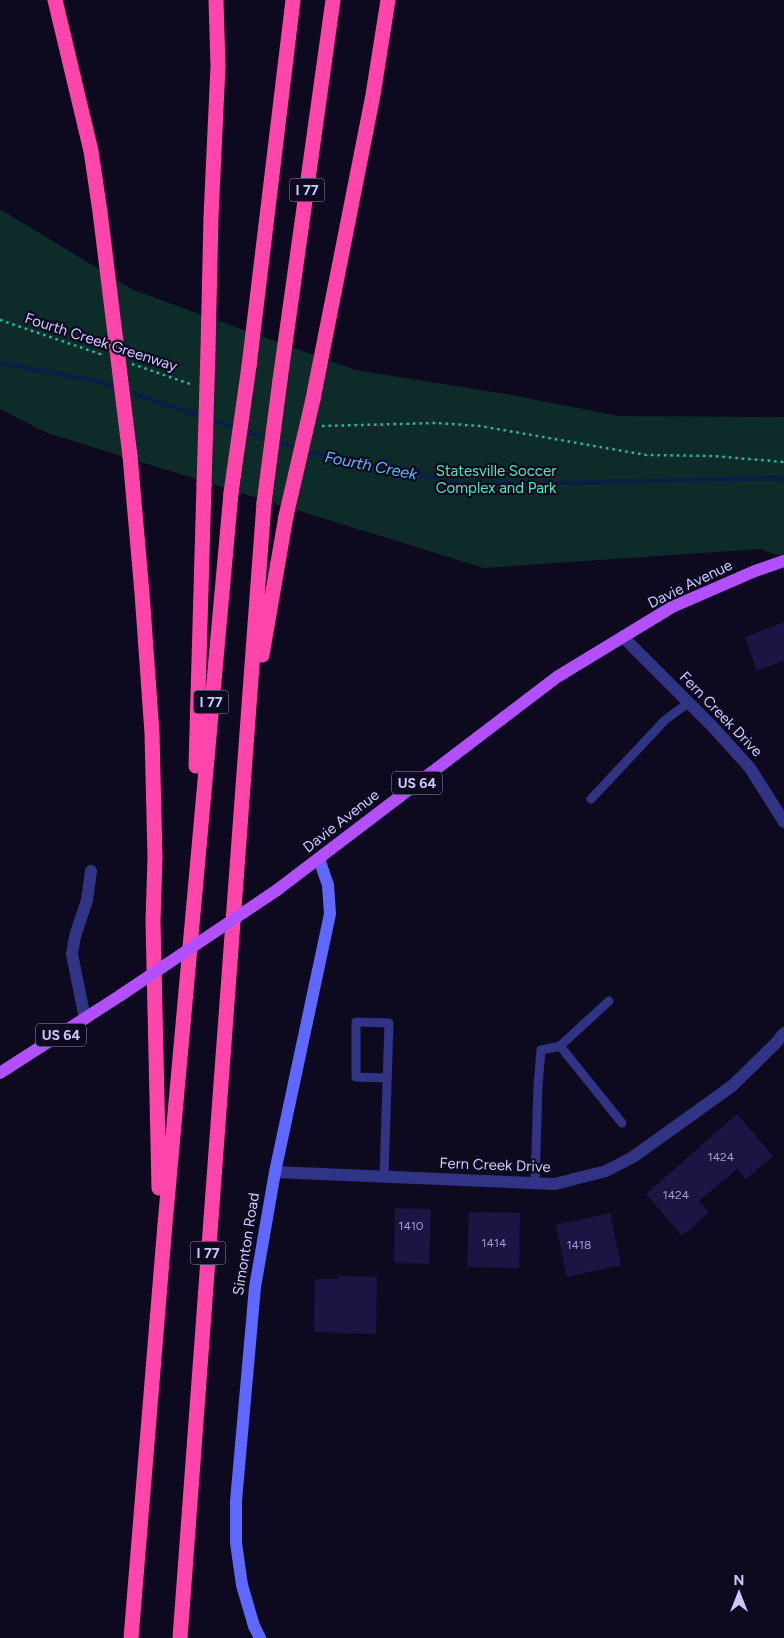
<svg xmlns="http://www.w3.org/2000/svg" width="784" height="1638" font-family="Figtree,sans-serif">
  <rect width="100%" height="100%" fill="#0d0a20"/>
  <path fill="#0d2b28" d="M0,209L133,290L355,370L511,395L619,416L784,417V557L760,549L484,568L47,433L0,409Z"/>
  <g fill="none" stroke-linecap="round" stroke-linejoin="round">
    <path stroke="#062143" stroke-width="4.5" d="M0,363L101,382L118,388
      M126,391L314,454L469,485L775,478L784,481"/>
  </g>
  <path fill="#1b1543" d="M784,622V660L757,671L745,637Z
    M737,1114L773,1156L746,1179L737,1169L699,1201L709,1213L682,1236L646,1194Z
    M395,1208L431,1209L429,1264L394,1263Z
    M469,1212L520,1213L519,1268L467,1267Z
    M610,1213L621,1265L567,1277L556,1225Z
    M338,1276L377,1277L376,1334L314,1332L315,1279H338Z"/>
  <g fill="none" stroke-linecap="round" stroke-linejoin="round">
    <path stroke="#21bba8" stroke-width="2.5" stroke-dasharray="2.5 4" stroke-linecap="butt" d="M0,320L103,355
      M132,364L193,385
      M322,426L436,423L480,426L646,455L713,456L784,462"/>
    <path stroke="#313384" stroke-width="9" d="M591,799L665,720L688,703
      M560,1046L622,1123
      M384,1176L389,1023L356,1022V1077L387,1078
      M535,1183L538,1086L541,1050L560,1046L609,1001"/>
    <path stroke="#313384" stroke-width="12" d="M623,637L713,727L750,768L784,822
      M85,1019L72,954L75,936L87,900L91,871
      M275,1172L555,1184L606,1171L633,1157L732,1086L775,1044L784,1033"/>
    <path stroke="#6067ff" stroke-width="12" d="M260,1638L254,1626L242,1585L236,1543V1501L255,1287L275,1172L330,914L328,885L319,859"/>
    <path stroke="#b250ff" stroke-width="12" d="M277,890L557,677L672,607L755,571L784,561
      M0,1073L121,995"/>
    <path stroke="#f4a" stroke-width="15" d="M208,350L211,217L218,66L216,0
      M249,366L293,0
      M280,380L333,0
      M313,399L373,95L388,0
      M130,456L142,593L152,733L155,858L153,921L159,1188
      M262,655L286,516
      M196,766L204,485
      M131,1638C161,1256 195,875 231,493
      M180,1638L264,503"/>
    <path stroke="#b250ff" stroke-width="12" d="M121,995L277,890"/>
    <path stroke="#f4a" stroke-width="15" d="M55,0L91,151L100,212L130,456
      M204,485L208,350
      M231,493L249,366
      M264,503L280,380
      M286,516L313,399"/>
  </g>
  <g text-anchor="middle" stroke-width="4.5" stroke-linejoin="round" paint-order="stroke">
    <g font-size="12" fill="#a09cd0">
      <text x="721" y="1161">1424</text>
      <text x="676" y="1199">1424</text>
      <text x="411" y="1230">1410</text>
      <text x="494" y="1247">1414</text>
      <text x="579" y="1249">1418</text>
    </g>
    <g fill="#0d0a20" stroke="#9390bc" stroke-width="1">
      <rect x="289.5" y="178.5" width="35" height="23" rx="4"/>
      <rect x="193.5" y="690.5" width="35" height="23" rx="4"/>
      <rect x="392" y="771.5" width="50" height="23" rx="4"/>
      <rect x="36" y="1023.5" width="50" height="23" rx="4"/>
      <rect x="190.5" y="1241.5" width="35" height="23" rx="4"/>
    </g>
    <g font-size="14" font-weight="bold" fill="#ccc9ff">
      <text x="307" y="195">I 77</text>
      <text x="211" y="707">I 77</text>
      <text x="417" y="788">US 64</text>
      <text x="61" y="1040">US 64</text>
      <text x="208" y="1258">I 77</text>
    </g>
    <g font-size="15" fill="#ccc9ff" stroke="#0d0a20">
      <text transform="translate(101 342) rotate(18)" y="5">Fourth Creek Greenway</text>
      <text transform="translate(690 584) rotate(-26)" y="5">Davie Avenue</text>
      <text transform="translate(721 714) rotate(46)" y="5">Fern Creek Drive</text>
      <text transform="translate(341 821) rotate(-38)" y="5">Davie Avenue</text>
      <text transform="translate(495 1165) rotate(2)" y="5">Fern Creek Drive</text>
      <text transform="translate(246 1244) rotate(-81)" y="5">Simonton Road</text>
    </g>
    <g font-size="15" fill="#4aeab8" stroke="#0d0a20">
      <text x="496" y="476">Statesville Soccer<tspan x="496" dy="17">Complex and Park</tspan></text>
    </g>
    <g font-size="16" font-style="italic" fill="#57bcff" stroke="#0d0a20">
      <text transform="translate(371 465) rotate(11)" y="6">Fourth Creek</text>
    </g>
  </g>
  <g transform="translate(739 1593)" stroke="#0d0a20" stroke-width="4" paint-order="stroke">
  <path d="M0-4L9 19L0 12L-9 19Z" fill="#ccc9ff"/>
  <text y="-8" font-size="14" font-weight="bold" text-anchor="middle" fill="#ccc9ff">N</text>
  </g>
</svg>
